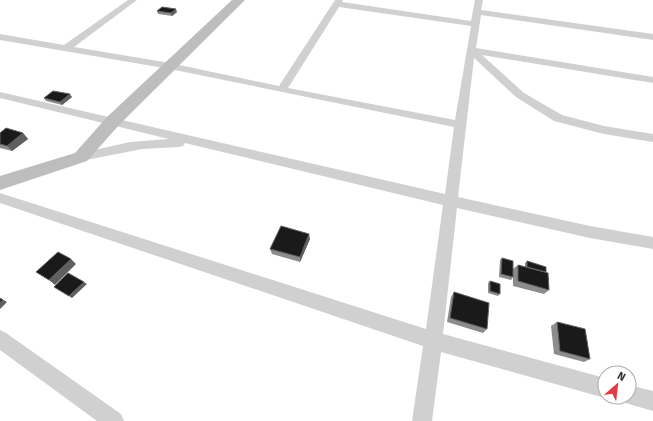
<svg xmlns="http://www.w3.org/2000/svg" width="653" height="421" font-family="'Fira Sans',sans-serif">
  <rect width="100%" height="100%" fill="#fff"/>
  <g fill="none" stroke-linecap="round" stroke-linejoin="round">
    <path fill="#d0d0d0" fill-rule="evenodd" d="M128,0H137L74,47L170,63L279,86L335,0H343L342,2L471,21L475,0H483L481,10L653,34V40L481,15L476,48L653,77V83L482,55L524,93L562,115L604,126L653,134V142L604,134L554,121L516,97L474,58L458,197L590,226L653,237V249L590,238L457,208L443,334L605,378V397H606L605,398L441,352L432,421H412L423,346L0,203V193L426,329L443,205L185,143L183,146L179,147L142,149L81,161L77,160L75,157L77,154L130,142L169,139L0,98V92L445,194L454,127L170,69L0,40V34L64,45ZM339,7L471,26L455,120L288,88Z
      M0,330L6,333L121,414L124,421H97L0,350Z
      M629,385L653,391V411L622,402L620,397H629Z"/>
    <path fill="#bdbdbd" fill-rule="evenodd" d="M232,0H245L119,125L87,161L0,190V176L75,153L107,117Z"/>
  </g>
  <path fill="#8c8c8c" d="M157,11L177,12L172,16L158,14Z
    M72,97L62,105L46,101L44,98Z
    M0,133H23L28,139L12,151L0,148Z
    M310,239L300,262L272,254L270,249Z
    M502,258L513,277L511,280L499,277L500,260Z
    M527,261L546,272L549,290L544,294L513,286V269L518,265L525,267V263Z
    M490,281L500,294L498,296L488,293V283Z
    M454,292L487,329L483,333L447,322L451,297Z
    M557,322L590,359L584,362L554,354L551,326Z"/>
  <path fill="#5f5f5f" d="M176,9L177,12L172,16L171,13Z
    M70,94L72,97L62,105L60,102Z
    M23,133L28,139L12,151L7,146Z
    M309,234L310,239L300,262V257Z
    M71,259L76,264L55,285L49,280Z
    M84,282L87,284L72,298L69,296Z
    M0,298L7,302L0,309Z"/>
  <path fill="#1a1a1a" stroke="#5f5f5f" d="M162,7L176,9L171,13L157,11Z
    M53,91L70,94L60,102L44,98Z
    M6,128L23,133L7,146L0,144V133Z
    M281,226L309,234L300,257L270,249Z
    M58,252L71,259L49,280L36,272Z
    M502,258L513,261V277L501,274Z
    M527,261L546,267V272L527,267Z
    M518,265L548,273L549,290L518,281Z
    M68,273L84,282L69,296L54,287Z
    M490,281L500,284V294L490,291Z
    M454,292L489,303L487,329L450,318Z
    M0,298L3,300L0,303Z
    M557,322L585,329L590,359L560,351Z"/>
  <g transform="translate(617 385) rotate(28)"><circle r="19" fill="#ffffff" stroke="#adadad"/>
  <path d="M0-3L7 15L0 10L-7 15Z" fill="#e63946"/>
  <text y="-6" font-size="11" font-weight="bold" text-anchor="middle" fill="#333333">N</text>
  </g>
</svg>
